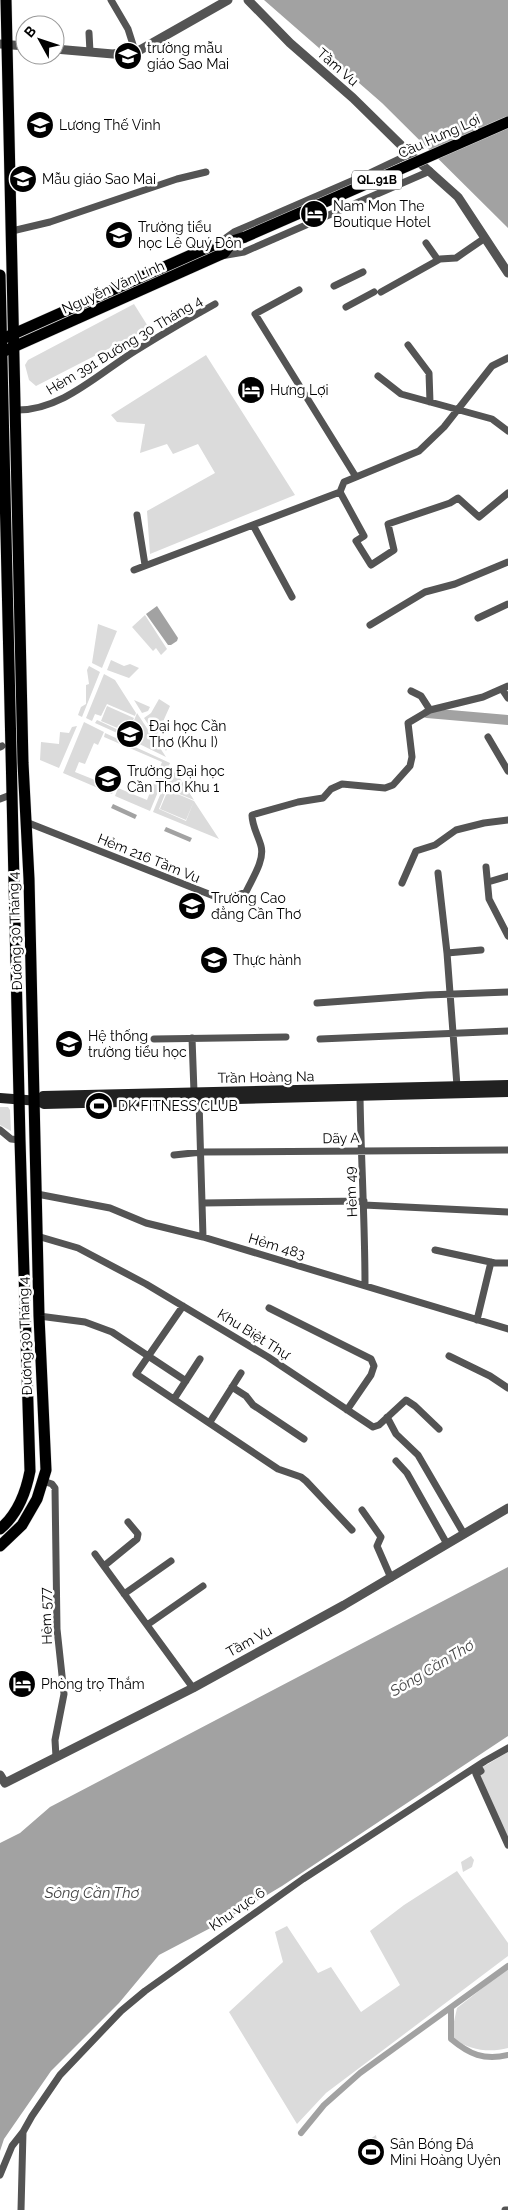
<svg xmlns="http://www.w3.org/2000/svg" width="508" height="2210" font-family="Raleway,sans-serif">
  <rect width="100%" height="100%" fill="#fff"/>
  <path fill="#dbdbdb" d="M134,304L149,328L36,386L29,380L25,365L28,360Z
    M206,355L295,495L150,554L147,511L215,473L198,444L173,454L167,444L140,453L145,424L117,422L111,415Z
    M145,615L167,649L161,655L156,648L153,651L132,627Z
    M98,624L117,631L102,668L92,663Z
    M111,660L124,666L130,664L139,668L129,678L107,670Z
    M89,666L100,672L82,717L78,715L81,707L86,704V685L89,684L87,670Z
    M104,674L115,680L136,713L135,716L107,704L101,716L95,714L92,721L86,718Z
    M159,699L170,706L157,735L170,742L166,751L144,718L151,713Z
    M134,700L150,707L148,711L142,713Z
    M107,706L134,718L127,732L101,721Z
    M137,713L166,757L127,738Z
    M97,720L127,734L126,737L95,723Z
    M84,722L104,732L98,745L94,743L85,764L79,762L75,772L115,788L112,794L63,773Z
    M77,726L59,768L40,760L41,742L59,744L60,732L69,733L72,727Z
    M105,733L170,763L150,811L115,796L118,788L147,800L162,762L104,737Z
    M172,766L194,800L167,789L159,809L186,821L194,801L219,839L153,812Z
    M168,790L194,801L186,820L160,809Z
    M0,1107H8L10,1110L11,1131L0,1125Z
    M508,1752V1849L473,1773Z
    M471,1856L474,1860L472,1867L463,1872L461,1862Z
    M457,1871L508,1943V1956L326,2093L297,2124L229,2012L283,1962L275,1932L287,1926L318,1973L331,1967L361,2012L400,1985L370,1931L404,1905Z
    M508,1968V2048C489,2053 470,2050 454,2039L453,2026L457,2008Z
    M376,2135L380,2160H365L361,2145Z"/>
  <path fill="#a2a2a2" d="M264,0H508V228L382,103Z
    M157,606L178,638L177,641L171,645H168L146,614Z
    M113,804L137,815L135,819L111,808Z
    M166,827L192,838L190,842L164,831Z
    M508,1567V1736L282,1886L220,1923L159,1955L119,2003L51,2071L4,2139L0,2151V1843L20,1833L50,1807Z"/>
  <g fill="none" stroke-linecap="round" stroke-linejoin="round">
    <path stroke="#a2a2a2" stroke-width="6" d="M451,2009V2039C469,2054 484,2061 508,2055
      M301,2133L324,2105L360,2073L508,1966"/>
    <path stroke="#a2a2a2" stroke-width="10" d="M427,713L508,720"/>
    <g stroke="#dbdbdb" stroke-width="12">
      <path id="primary" d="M0,275L20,1140L30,1471C26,1492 18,1514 0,1529
        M0,1546L22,1525L37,1499L46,1470L39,1316L29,879L23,763L6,0"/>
    </g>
    <g stroke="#dbdbdb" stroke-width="12">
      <path id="trunk" d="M0,340L218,243L233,241L245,237
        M0,353L224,253L233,241"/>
    </g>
    <path stroke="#545454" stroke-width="7" d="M111,0L128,29L135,51
      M89,33L90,52
      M12,231L50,222L177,179L206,172
      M220,242L234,232L370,173L410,154
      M426,243L438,260
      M221,256L244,252L430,171
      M334,286L363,272
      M299,290L255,314L356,477
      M381,292L440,259L456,258L485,238
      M346,307L374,292
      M408,345L429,373L430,402
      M378,376L401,394L492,419L508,431
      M16,410C61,411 98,374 135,351C161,335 188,319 215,304
      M340,492L364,536L356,541L371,565L394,550L388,524L450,503L458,498L479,517L508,493
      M137,515L145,565
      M253,525L292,597
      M134,570L340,492L344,482L419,451L444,427L492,366L508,358
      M478,618L508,604
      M370,625L425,592L455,584L508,562
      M502,689L508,698
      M411,691L421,696L430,710
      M488,737L508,771
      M0,747L2,746
      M0,799L13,794
      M26,822L224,900L246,892C252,879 265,860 261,846C258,835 252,826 252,815L298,802L323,798L331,789L342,784L385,788L393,785L410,766L412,757L408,723L430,710L483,697L508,686
      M486,867L489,899L508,936
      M438,873L447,953L457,1086
      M488,882L508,876
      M402,883L416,851L435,845L456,830L484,823L508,820
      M447,953L481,950
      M317,1003L427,995L508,992
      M192,1038L194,1092
      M154,1039L286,1037
      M320,1039L508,1031
      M360,1096C361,1160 365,1222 365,1285
      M199,1101L203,1237
      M0,1130L11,1139L20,1140
      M174,1155L202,1152L508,1150
      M37,1194L110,1208L146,1223L203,1237L508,1329
      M203,1203L364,1201
      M364,1205L508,1212
      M37,1236L78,1248L146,1284L268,1357L373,1427L379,1425L406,1400L415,1406L439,1429
      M435,1250L495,1263H508
      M183,1306L136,1374L278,1469L301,1477L306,1481L352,1530
      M269,1308L371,1359L374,1366L371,1375L347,1410
      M39,1316L85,1322L112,1332L186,1381
      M477,1320L491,1262
      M449,1356L490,1376L508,1388
      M232,1387L246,1396L253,1405L304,1439
      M174,1399L200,1359
      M387,1417L396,1434L418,1455L464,1534
      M210,1422L241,1373
      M396,1461L407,1473L447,1544
      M43,1481L52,1484L55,1488L57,1629L64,1694L55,1740L56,1757
      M362,1510L381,1537L377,1546L391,1578
      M95,1554L193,1688
      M104,1566L137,1539L138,1534L128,1522
      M124,1594L171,1561
      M147,1625L203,1586
      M478,1766L481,1771L476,1774L508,1845
      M0,2175L12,2146L23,2132
      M21,2210L23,2132L32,2116L60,2075L121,2011L145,1991L303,1879L485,1761L508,1748
      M505,2210H508"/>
    <path stroke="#545454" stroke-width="9" d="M248,0L290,43L353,98L410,154L458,197L508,273
      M0,44L25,46
      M55,49L113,54L140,50L228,0
      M0,1775L5,1783L193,1688L344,1605L508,1508"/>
    <path stroke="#212121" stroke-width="10" d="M0,1098L39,1101L44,1104L508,1092
      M39,1101L43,1096L508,1085"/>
    <use href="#primary" stroke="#000" stroke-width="11"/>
    <use href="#trunk" stroke="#000" stroke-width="11"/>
    <g stroke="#dbdbdb" stroke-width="12" stroke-linecap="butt">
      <path id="trunk-bridge" d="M245,237L508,122"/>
    </g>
    <use href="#trunk-bridge" stroke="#000" stroke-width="11"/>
  </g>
  <defs>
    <g id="school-disc" transform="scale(1.4375)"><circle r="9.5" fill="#000" stroke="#fff"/><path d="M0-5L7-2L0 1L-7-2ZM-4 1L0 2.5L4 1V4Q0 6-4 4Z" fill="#fff"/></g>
    <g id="hotel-disc" transform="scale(1.4375)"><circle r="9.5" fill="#000" stroke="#fff"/><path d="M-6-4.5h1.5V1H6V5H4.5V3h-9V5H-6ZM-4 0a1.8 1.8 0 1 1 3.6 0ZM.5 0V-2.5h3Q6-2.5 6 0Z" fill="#fff"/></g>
    <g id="university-disc" transform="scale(1.4375)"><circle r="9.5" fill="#000" stroke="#fff"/><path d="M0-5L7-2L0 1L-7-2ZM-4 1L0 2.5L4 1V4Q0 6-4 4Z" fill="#fff"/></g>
    <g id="stadium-disc" transform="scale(1.4375)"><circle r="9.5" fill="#000" stroke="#fff"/><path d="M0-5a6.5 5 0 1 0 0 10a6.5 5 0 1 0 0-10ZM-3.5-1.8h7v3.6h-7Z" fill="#fff"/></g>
  </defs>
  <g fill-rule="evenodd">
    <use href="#school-disc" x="128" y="56"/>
    <use href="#school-disc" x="40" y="125"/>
    <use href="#school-disc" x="23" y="179"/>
    <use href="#hotel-disc" x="314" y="214"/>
    <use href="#school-disc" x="119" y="235"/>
    <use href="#hotel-disc" x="251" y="390"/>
    <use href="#university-disc" x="130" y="734"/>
    <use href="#university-disc" x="108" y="779"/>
    <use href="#university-disc" x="192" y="906"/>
    <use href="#school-disc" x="214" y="960"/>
    <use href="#school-disc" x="69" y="1044"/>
    <use href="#stadium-disc" x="99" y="1106"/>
    <use href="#hotel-disc" x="22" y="1684"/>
    <use href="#stadium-disc" x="371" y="2152"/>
  </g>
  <g text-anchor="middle" stroke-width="5" stroke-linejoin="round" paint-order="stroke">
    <rect fill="#fff" stroke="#4c4c4c" stroke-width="1" x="352" y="170.5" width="50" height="19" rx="4"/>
    <g font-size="12" font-weight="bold" fill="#000">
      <text x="377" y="184">QL.91B</text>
    </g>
    <g font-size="14" fill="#000" stroke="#fff" text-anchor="start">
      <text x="147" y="53">trường mẫu<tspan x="147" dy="16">giáo Sao Mai</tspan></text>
      <text x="59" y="130">Lương Thế Vinh</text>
      <text x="42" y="184">Mẫu giáo Sao Mai</text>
      <text x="333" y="211">Nam Mon The<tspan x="333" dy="16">Boutique Hotel</tspan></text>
      <text x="138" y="232">Trường tiểu<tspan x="138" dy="16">học Lê Quý Đôn</tspan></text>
      <text x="270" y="395">Hưng Lợi</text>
      <text x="149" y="731">Đại học Cần<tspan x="149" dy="16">Thơ (Khu I)</tspan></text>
      <text x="127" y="776">Trường Đại học<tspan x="127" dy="16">Cần Thơ Khu 1</tspan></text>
      <text x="211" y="903">Trường Cao<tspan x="211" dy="16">đẳng Cần Thơ</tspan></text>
      <text x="233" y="965">Thực hành</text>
      <text x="88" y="1041">Hệ thống<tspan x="88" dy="16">trường tiểu học</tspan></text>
      <text x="118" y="1111">DK FITNESS CLUB</text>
      <text x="41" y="1689">Phòng trọ Thắm</text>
      <text x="390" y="2149">Sân Bóng Đá<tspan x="390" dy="16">Mini Hoàng Uyên</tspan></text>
    </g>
    <g font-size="14" fill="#000" stroke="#fff">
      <text transform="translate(338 67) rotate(41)" y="5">Tầm Vu</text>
      <text transform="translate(439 136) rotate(-24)" y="5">Cầu Hưng Lợi</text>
      <text transform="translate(113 287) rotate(-24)" y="5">Nguyễn Văn Linh</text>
      <text transform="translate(124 345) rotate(-31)" y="5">Hẻm 391 Đường 30 Tháng 4</text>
      <text transform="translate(149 858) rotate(22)" y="5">Hẻm 216 Tầm Vu</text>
      <text transform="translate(15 931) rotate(-92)" y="5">Đường 30 Tháng 4</text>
      <text transform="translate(266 1077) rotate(-1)" y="5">Trần Hoàng Na</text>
      <text transform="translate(341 1138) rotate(-1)" y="5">Dãy A</text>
      <text transform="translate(351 1192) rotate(-93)" y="5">Hèm 49</text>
      <text transform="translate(277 1246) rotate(17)" y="5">Hẻm 483</text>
      <text transform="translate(254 1334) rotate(32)" y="5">Khu Biệt Thự</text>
      <text transform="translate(25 1336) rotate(-92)" y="5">Đường 30 Tháng 4</text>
      <text transform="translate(46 1616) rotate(-92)" y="5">Hẻm 577</text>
      <text transform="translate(249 1641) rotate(-29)" y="5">Tầm Vu</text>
      <text transform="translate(237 1909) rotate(-35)" y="5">Khu vực 6</text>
    </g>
    <g font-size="15" font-style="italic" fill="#434343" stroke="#fff">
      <text transform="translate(432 1668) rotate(-31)" y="5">Sông Cần Thơ</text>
      <text x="92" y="1898">Sông Cần Thơ</text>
    </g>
  </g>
  <g transform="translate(40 40) rotate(310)"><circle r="24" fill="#ffffff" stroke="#999999"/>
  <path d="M0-4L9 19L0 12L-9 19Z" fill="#000000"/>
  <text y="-8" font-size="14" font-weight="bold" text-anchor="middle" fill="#000000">B</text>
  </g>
</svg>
